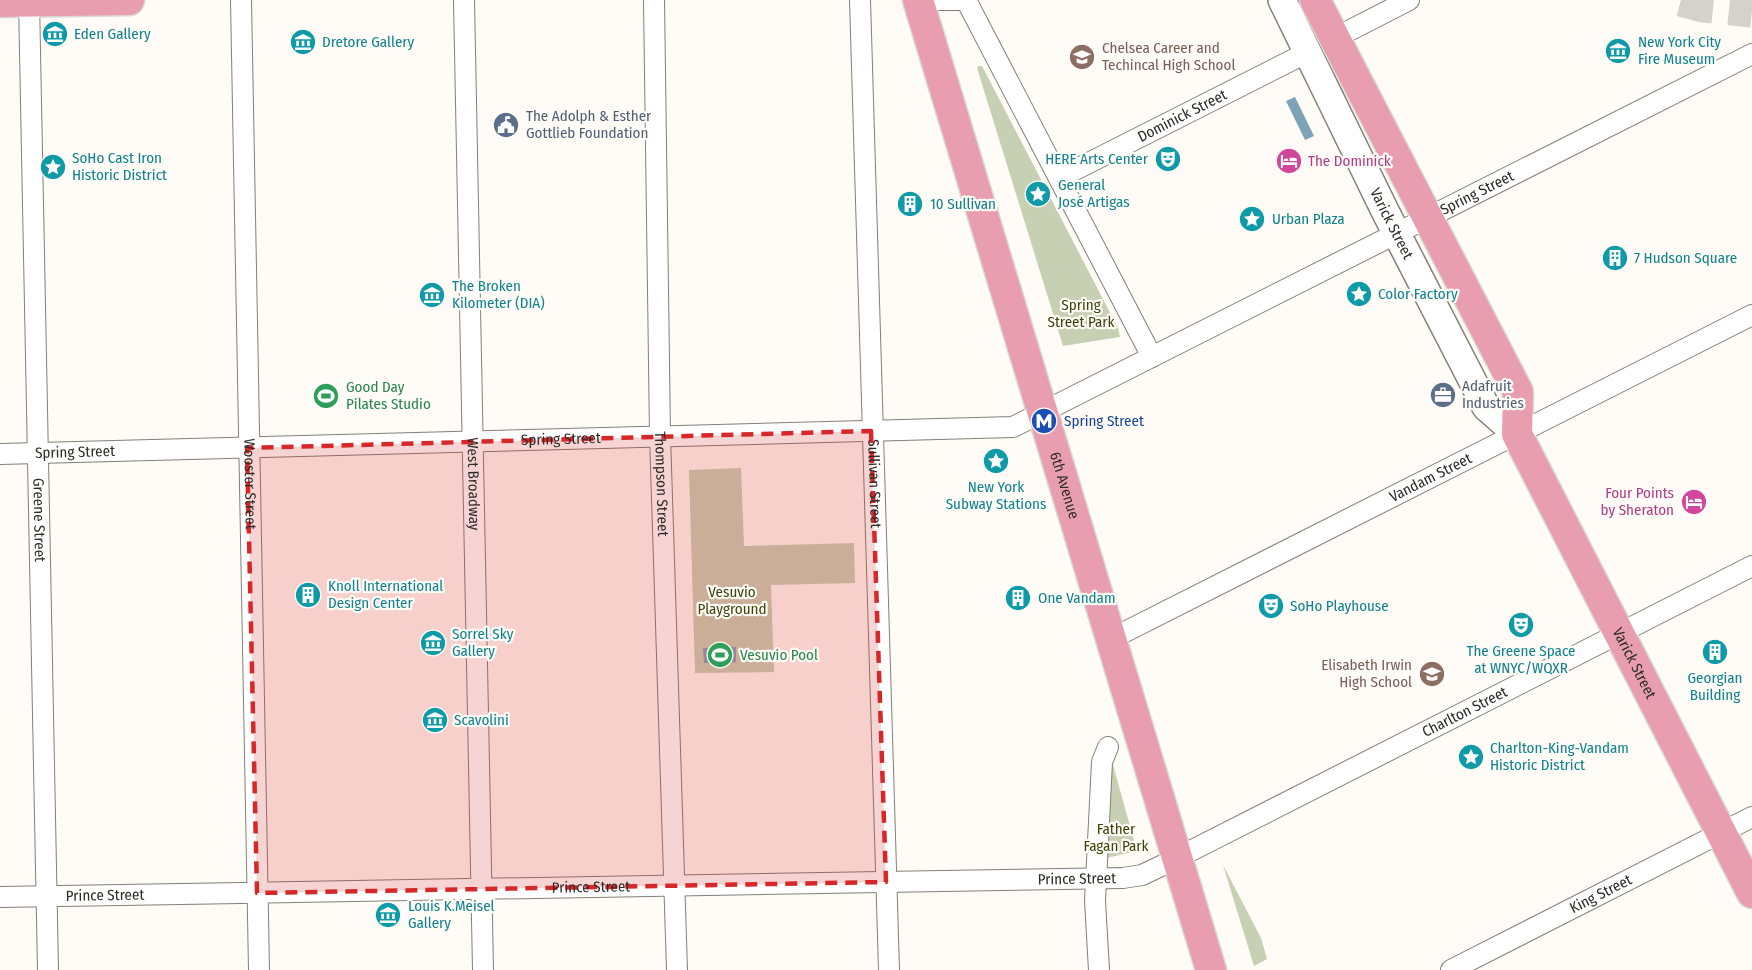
<svg xmlns="http://www.w3.org/2000/svg" width="1752" height="970" font-family="'Fira Sans Condensed',sans-serif">
  <rect width="100%" height="100%" fill="#fffbf6"/>
  <path fill="#c8d0b3" d="M979,66H982L1118,328L1120,337L1063,346L977,68Z
    M741,468L744,546L854,543L855,583L771,585L774,672L695,673L689,470Z
    M1108,747L1137,851L1098,860Z
    M1223,865L1261,938L1267,959L1254,966Z"/>
  <path fill="#7da4b6" d="M1295,97L1314,136L1305,140L1286,101Z
    M736,647V662L704,663L703,648Z"/>
  <g fill="none" stroke-linecap="round" stroke-linejoin="round">
    <path stroke="#d5d1cd" stroke-width="33" stroke-dasharray="33 16" stroke-linecap="butt" d="M1681,0L1703,6L1752,11"/>
    <g stroke="#847e76" stroke-width="22">
      <g id="street">
        <path id="s1" d="M29,0L48,970"/>
        <path id="s2" d="M241,0L259,970"/>
        <path id="s3" d="M464,0L483,970"/>
        <path id="s4" d="M654,0L660,435L677,970"/>
        <path id="s5" d="M860,0L889,970"/>
        <path d="M937,0H965"/>
        <path d="M966,0L1152,357"/>
        <path d="M1335,38L1409,0"/>
        <path id="s6" d="M1059,178L1306,53"/>
        <path id="s7" d="M0,454L1013,427L1752,54"/>
        <path id="s8" d="M1111,639L1752,315"/>
        <path id="s9" d="M0,897L1123,878L1142,875L1163,865L1752,566"/>
        <path d="M1099,970L1095,901L1102,762L1108,747"/>
        <path id="s10" d="M1451,970L1752,817"/>
      </g>
    </g>
    <g stroke="#847e76" stroke-width="30">
      <g id="secondary">
        <path id="s11" d="M1282,0L1386,213L1486,407L1517,434"/>
      </g>
    </g>
    <g stroke="#d9d9d8" stroke-width="33">
      <g id="primary">
        <path id="s12" d="M918,0L1211,970"/>
        <path id="s13" d="M1315,0L1518,392L1517,434L1752,893"/>
        <path d="M0,2L129,0"/>
      </g>
    </g>
    <use href="#street" stroke="#fff" stroke-width="20"/>
    <use href="#secondary" stroke="#fff" stroke-width="27"/>
    <use href="#primary" stroke="#e89eae" stroke-width="30"/>
  </g>
  <path fill="#d62828" fill-opacity="0.2" stroke="#d62828" stroke-width="4.5" stroke-dasharray="12 8" stroke-linejoin="round" d="M871,431L886,882L257,893L247,448Z"/>
  <defs>
    <g id="museum-disc" transform="scale(1.35)"><circle r="9.5" fill="#0f9aa8" stroke="#fffbf6"/><path d="M0-6L6-3V-2H-6V-3ZM-5-1h2V3h-2ZM-1-1h2V3h-2ZM3-1h2V3H3ZM-6 4H6V6H-6Z" fill="#fff"/></g>
    <g id="school-disc" transform="scale(1.35)"><circle r="9.5" fill="#8d6e63" stroke="#fffbf6"/><path d="M0-5L7-2L0 1L-7-2ZM-4 1L0 2.5L4 1V4Q0 6-4 4Z" fill="#fff"/></g>
    <g id="civic-disc" transform="scale(1.35)"><circle r="9.5" fill="#5c6f8a" stroke="#fffbf6"/><path d="M-.6-6.5H3V-4.5H.6V-3L4-1V1h2V6H-6V1h2V-1L-.6-3ZM-1.2 2.5V6h2.4V2.5Z" fill="#fff"/></g>
    <g id="theatre-disc" transform="scale(1.35)"><circle r="9.5" fill="#0f9aa8" stroke="#fffbf6"/><path d="M-5-5.5Q0-4 5-5.5V0Q5 5 0 6Q-5 5-5 0ZM-3.3-2.5H-1v1.5H-3.3ZM1-2.5H3.3v1.5H1ZM-2.8 1Q0 5.5 2.8 1Z" fill="#fff"/></g>
    <g id="hotel-disc" transform="scale(1.35)"><circle r="9.5" fill="#d1479c" stroke="#fffbf6"/><path d="M-6-4.5h1.5V1H6V5H4.5V3h-9V5H-6ZM-4 0a1.8 1.8 0 1 1 3.6 0ZM.5 0V-2.5h3Q6-2.5 6 0Z" fill="#fff"/></g>
    <g id="sight-disc" transform="scale(1.35)"><circle r="9.5" fill="#0f9aa8" stroke="#fffbf6"/><path d="M0-6L1.8-2.2L6-1.7L2.9 1.2L3.7 5.4L0 3.3L-3.7 5.4L-2.9 1.2L-6-1.7L-1.8-2.2Z" fill="#fff"/></g>
    <g id="building-disc" transform="scale(1.35)"><circle r="9.5" fill="#0f9aa8" stroke="#fffbf6"/><path d="M-4-6H4V6H1V3H-1V6H-4ZM-2.5-4.3h1.7v1.8h-1.7ZM.8-4.3h1.7v1.8H.8ZM-2.5-1h1.7V.8h-1.7ZM.8-1h1.7V.8H.8Z" fill="#fff"/></g>
    <g id="office-disc" transform="scale(1.35)"><circle r="9.5" fill="#5c6f8a" stroke="#fffbf6"/><path d="M-6-3h4V-5.5h4V-3h4V5H-6ZM-1-4.5V-3h2v-1.5ZM-6 0V1H6V0Z" fill="#fff"/></g>
    <g id="stadium-disc" transform="scale(1.35)"><circle r="9.5" fill="#2e9e5b" stroke="#fffbf6"/><path d="M0-5a6.5 5 0 1 0 0 10a6.5 5 0 1 0 0-10ZM-3.5-1.8h7v3.6h-7Z" fill="#fff"/></g>
    <g id="metro-disc" transform="scale(1.35)"><circle r="9.5" fill="#1a4fb4" stroke="#fffbf6"/><path d="M-5.5 5V-5H-3L0 0L3-5H5.5V5H3V-.5L0 4L-3-.5V5Z" fill="#fff"/></g>
  </defs>
  <g fill-rule="evenodd">
    <use href="#museum-disc" x="55" y="34"/>
    <use href="#museum-disc" x="303" y="42"/>
    <use href="#museum-disc" x="1618" y="51"/>
    <use href="#school-disc" x="1082" y="57"/>
    <use href="#civic-disc" x="506" y="125"/>
    <use href="#theatre-disc" x="1168" y="159"/>
    <use href="#hotel-disc" x="1289" y="161"/>
    <use href="#sight-disc" x="53" y="167"/>
    <use href="#sight-disc" x="1038" y="194"/>
    <use href="#building-disc" x="910" y="204"/>
    <use href="#sight-disc" x="1252" y="219"/>
    <use href="#building-disc" x="1615" y="258"/>
    <use href="#sight-disc" x="1359" y="294"/>
    <use href="#museum-disc" x="432" y="295"/>
    <use href="#office-disc" x="1443" y="395"/>
    <use href="#stadium-disc" x="326" y="396"/>
    <use href="#metro-disc" x="1044" y="421"/>
    <use href="#sight-disc" x="996" y="461"/>
    <use href="#hotel-disc" x="1694" y="502"/>
    <use href="#building-disc" x="308" y="595"/>
    <use href="#building-disc" x="1018" y="598"/>
    <use href="#theatre-disc" x="1271" y="606"/>
    <use href="#theatre-disc" x="1521" y="625"/>
    <use href="#museum-disc" x="433" y="643"/>
    <use href="#building-disc" x="1715" y="652"/>
    <use href="#stadium-disc" x="720" y="655"/>
    <use href="#school-disc" x="1432" y="674"/>
    <use href="#museum-disc" x="435" y="720"/>
    <use href="#sight-disc" x="1471" y="757"/>
    <use href="#museum-disc" x="388" y="915"/>
  </g>
  <g text-anchor="middle" stroke-width="4.5" stroke-linejoin="round" paint-order="stroke">
    <g font-size="15" fill="#0d838f" stroke="#fffbf6" text-anchor="start">
      <text x="74" y="39">Eden Gallery</text>
      <text x="322" y="47">Dretore Gallery</text>
      <text x="1638" y="47">New York City<tspan x="1638" dy="17">Fire Museum</tspan></text>
      <text x="72" y="163">SoHo Cast Iron<tspan x="72" dy="17">Historic District</tspan></text>
      <text x="1148" y="164" text-anchor="end">HERE Arts Center</text>
      <text x="1058" y="190">General<tspan x="1058" dy="17">José Artigas</tspan></text>
      <text x="930" y="209">10 Sullivan</text>
      <text x="1272" y="224">Urban Plaza</text>
      <text x="1634" y="263">7 Hudson Square</text>
      <text x="452" y="291">The Broken<tspan x="452" dy="17">Kilometer (DIA)</tspan></text>
      <text x="1378" y="299">Color Factory</text>
      <text x="996" y="492" text-anchor="middle">New York<tspan x="996" dy="17">Subway Stations</tspan></text>
      <text x="328" y="591">Knoll International<tspan x="328" dy="17">Design Center</tspan></text>
      <text x="1038" y="603">One Vandam</text>
      <text x="1290" y="611">SoHo Playhouse</text>
      <text x="452" y="639">Sorrel Sky<tspan x="452" dy="17">Gallery</tspan></text>
      <text x="1521" y="656" text-anchor="middle">The Greene Space<tspan x="1521" dy="17">at WNYC/WQXR</tspan></text>
      <text x="1715" y="683" text-anchor="middle">Georgian<tspan x="1715" dy="17">Building</tspan></text>
      <text x="454" y="725">Scavolini</text>
      <text x="1490" y="753">Charlton-King-Vandam<tspan x="1490" dy="17">Historic District</tspan></text>
      <text x="408" y="911">Louis K.Meisel<tspan x="408" dy="17">Gallery</tspan></text>
    </g>
    <g font-size="15" fill="#785e54" stroke="#fffbf6" text-anchor="start">
      <text x="1102" y="53">Chelsea Career and<tspan x="1102" dy="17">Techincal High School</tspan></text>
      <text x="1412" y="670" text-anchor="end">Elisabeth Irwin<tspan x="1412" dy="17">High School</tspan></text>
    </g>
    <g font-size="15" fill="#2d2b28" stroke="#fffbf6">
      <text dy="5" stroke="none"><textPath href="#s6" startOffset="138">Dominick Street</textPath></text>
      <text dy="5" stroke="none"><textPath href="#s7" startOffset="1533">Spring Street</textPath></text>
      <text dy="5" stroke="none"><textPath href="#s11" startOffset="249">Varick Street</textPath></text>
      <text dy="5" stroke="none"><textPath href="#s7" startOffset="561">Spring Street</textPath></text>
      <text dy="5" stroke="none"><textPath href="#s7" startOffset="75">Spring Street</textPath></text>
      <text dy="5" stroke="none"><textPath href="#s8" startOffset="358">Vandam Street</textPath></text>
      <text dy="5" stroke="none"><textPath href="#s2" startOffset="484">Wooster Street</textPath></text>
      <text dy="5" stroke="none"><textPath href="#s3" startOffset="484">West Broadway</textPath></text>
      <text dy="5" stroke="none"><textPath href="#s4" startOffset="484">Thompson Street</textPath></text>
      <text dy="5" stroke="none"><textPath href="#s5" startOffset="484">Sullivan Street</textPath></text>
      <text dy="5" stroke="none"><textPath href="#s12" startOffset="507">6th Avenue</textPath></text>
      <text dy="5" stroke="none"><textPath href="#s1" startOffset="520">Greene Street</textPath></text>
      <text dy="5" stroke="none"><textPath href="#s13" startOffset="741">Varick Street</textPath></text>
      <text dy="5" stroke="none"><textPath href="#s9" startOffset="1504">Charlton Street</textPath></text>
      <text dy="5" stroke="none"><textPath href="#s9" startOffset="1077">Prince Street</textPath></text>
      <text dy="5" stroke="none"><textPath href="#s9" startOffset="591">Prince Street</textPath></text>
      <text dy="5" stroke="none"><textPath href="#s10" startOffset="168">King Street</textPath></text>
      <text dy="5" stroke="none"><textPath href="#s9" startOffset="105">Prince Street</textPath></text>
    </g>
    <g font-size="15" fill="#4e5e75" stroke="#fffbf6" text-anchor="start">
      <text x="526" y="121">The Adolph &amp; Esther<tspan x="526" dy="17">Gottlieb Foundation</tspan></text>
      <text x="1462" y="391">Adafruit<tspan x="1462" dy="17">Industries</tspan></text>
    </g>
    <g font-size="15" fill="#b23c85" stroke="#fffbf6" text-anchor="start">
      <text x="1308" y="166">The Dominick</text>
      <text x="1674" y="498" text-anchor="end">Four Points<tspan x="1674" dy="17">by Sheraton</tspan></text>
    </g>
    <g font-size="15" fill="#3a450b" stroke="#fffbf6">
      <text x="1081" y="310">Spring<tspan x="1081" dy="17">Street Park</tspan></text>
      <text x="732" y="597">Vesuvio<tspan x="732" dy="17">Playground</tspan></text>
      <text x="1116" y="834">Father<tspan x="1116" dy="17">Fagan Park</tspan></text>
    </g>
    <g font-size="15" fill="#27864d" stroke="#fffbf6" text-anchor="start">
      <text x="346" y="392">Good Day<tspan x="346" dy="17">Pilates Studio</tspan></text>
      <text x="740" y="660">Vesuvio Pool</text>
    </g>
    <g font-size="15" fill="#164399" stroke="#fffbf6" text-anchor="start">
      <text x="1064" y="426">Spring Street</text>
    </g>
  </g>
</svg>
